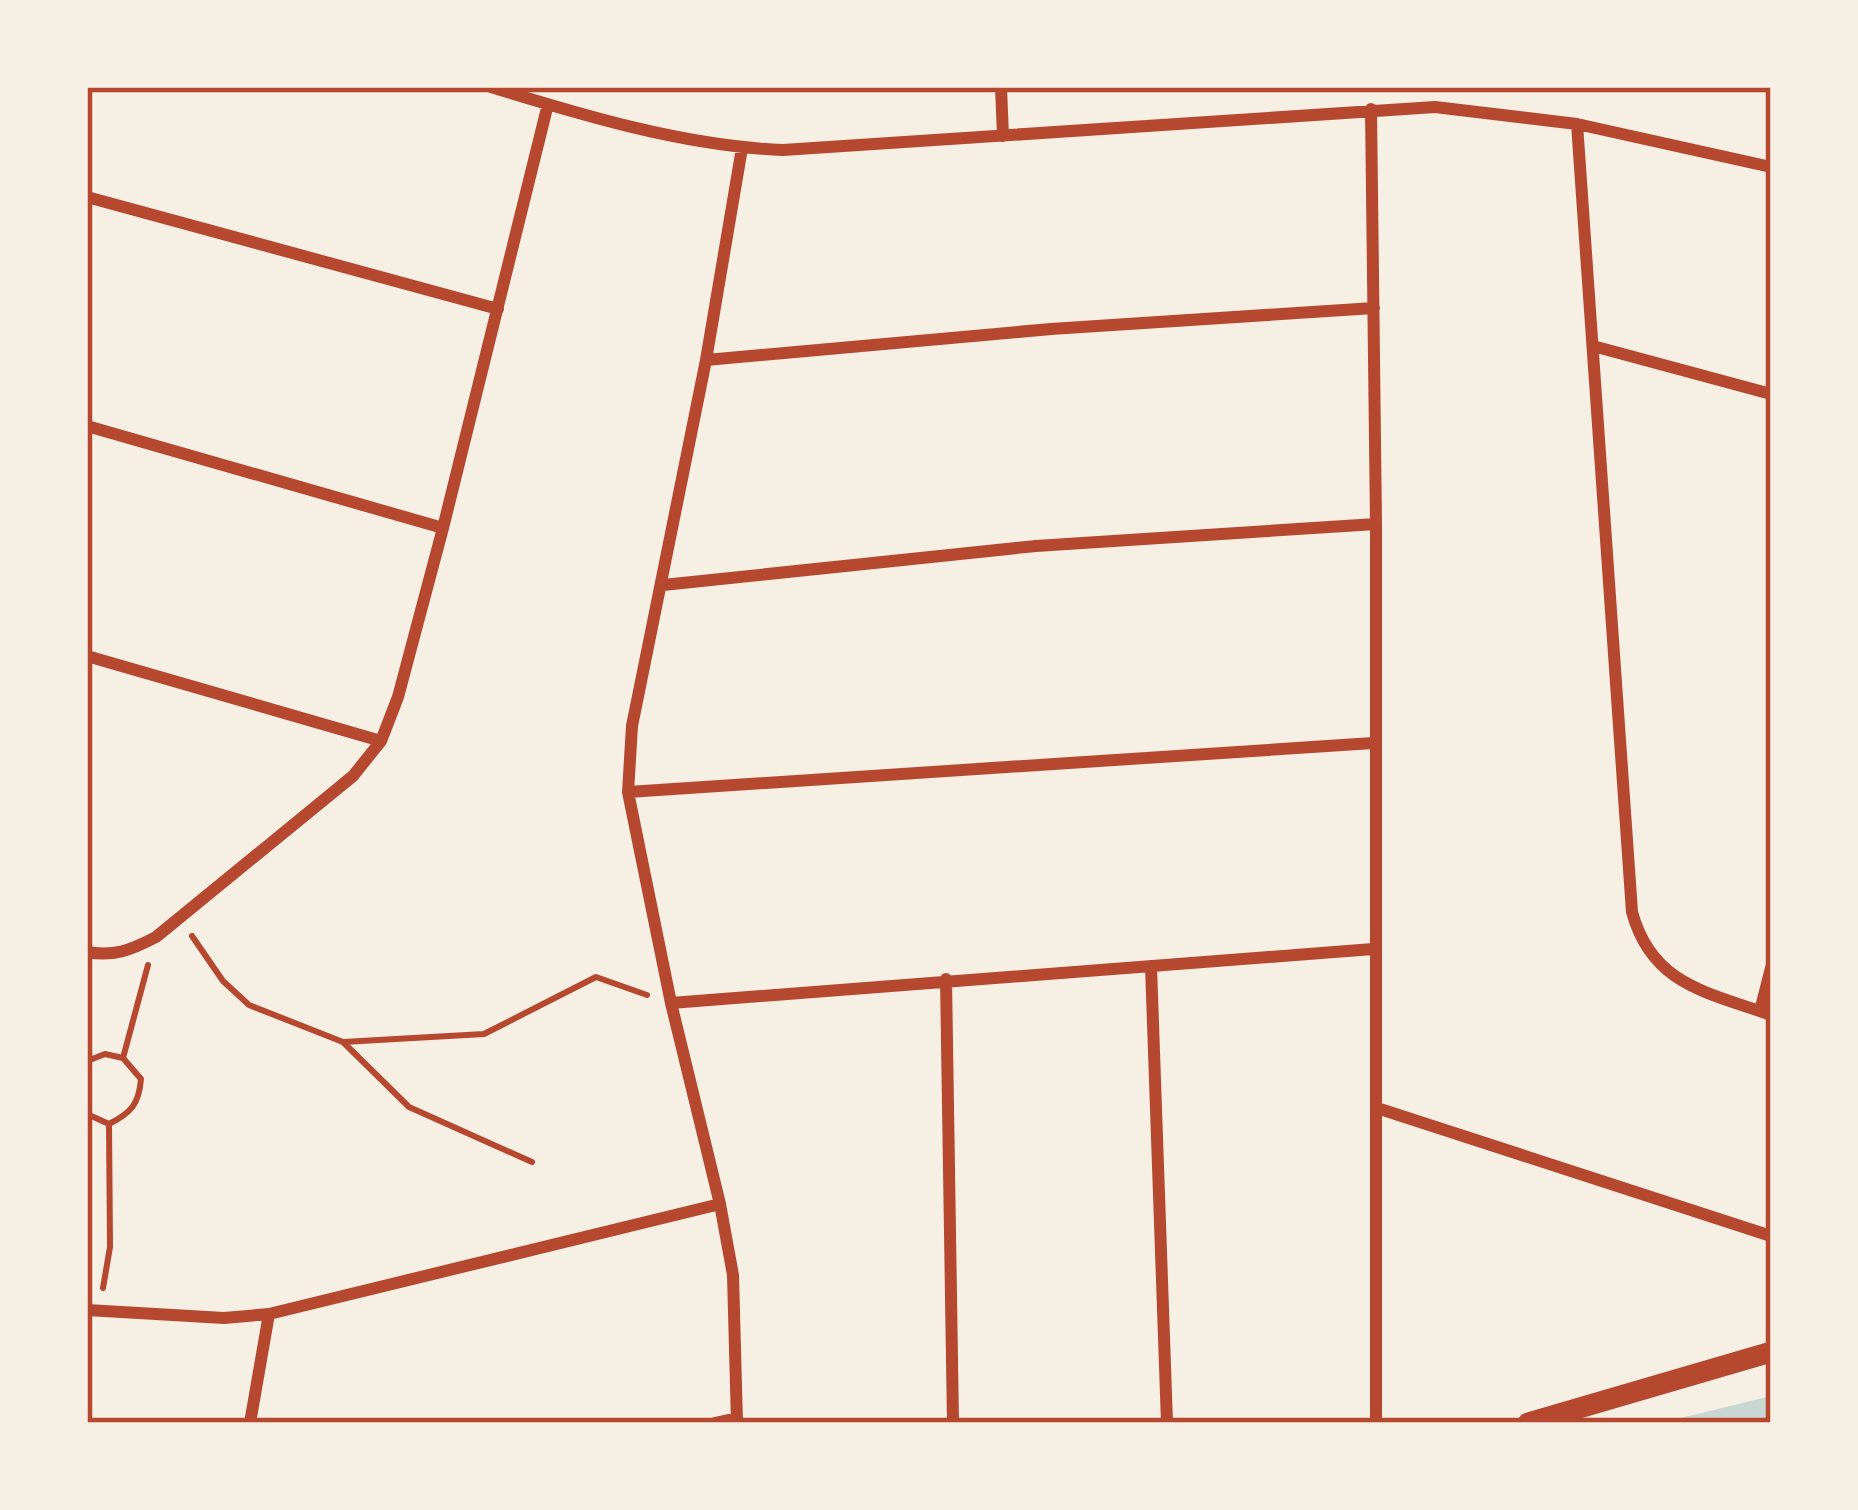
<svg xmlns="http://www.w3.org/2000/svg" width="1858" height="1510" font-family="'Varela Round',sans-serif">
  <rect width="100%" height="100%" fill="#f6efe4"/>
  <path fill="#c9d6d2" d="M1771,1396V1423H1660Z"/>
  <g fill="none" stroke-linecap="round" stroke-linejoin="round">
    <path stroke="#b5482f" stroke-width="6" d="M192,936L223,981L249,1005L343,1042L409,1107L532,1162
      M343,1042L484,1034L596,977L647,995
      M87,1061L105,1054L123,1058L148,965
      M87,1114L109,1124C131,1113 139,1104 141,1079L123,1058
      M103,1288L110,1247L109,1124"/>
    <path stroke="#b5482f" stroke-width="12" d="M491,87C585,116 685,146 783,150L1435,107L1577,124L1771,167
      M1001,87L1003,136
      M1371,109L1376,524V1423
      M1577,124L1632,912C1652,985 1707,992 1771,1015
      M87,197L498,309
      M1593,346L1771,394
      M706,360L1051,329L1374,308
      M87,426L443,528
      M663,585L1036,546L1376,524
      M87,656L381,741
      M628,792L1373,743
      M87,952C114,957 131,950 156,937L353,776L381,741L398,697L443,528L548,104
      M1151,966L1167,1423
      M946,979L953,1423
      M671,1003L1373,949
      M1760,1011L1771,968
      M1377,1108L1771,1236
      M87,1310L224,1318L269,1314L720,1204
      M250,1423L269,1314
      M715,1423L737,1418
      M737,1423L733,1275L720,1204L671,1003L628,792L632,726L706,360L742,148"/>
    <path stroke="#b5482f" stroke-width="21" d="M1528,1423L1771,1352"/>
  </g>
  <rect width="1858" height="1510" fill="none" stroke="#f6efe4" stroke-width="180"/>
  <rect x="90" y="90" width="1678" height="1330" fill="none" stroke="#b5482f" stroke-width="4.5"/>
</svg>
